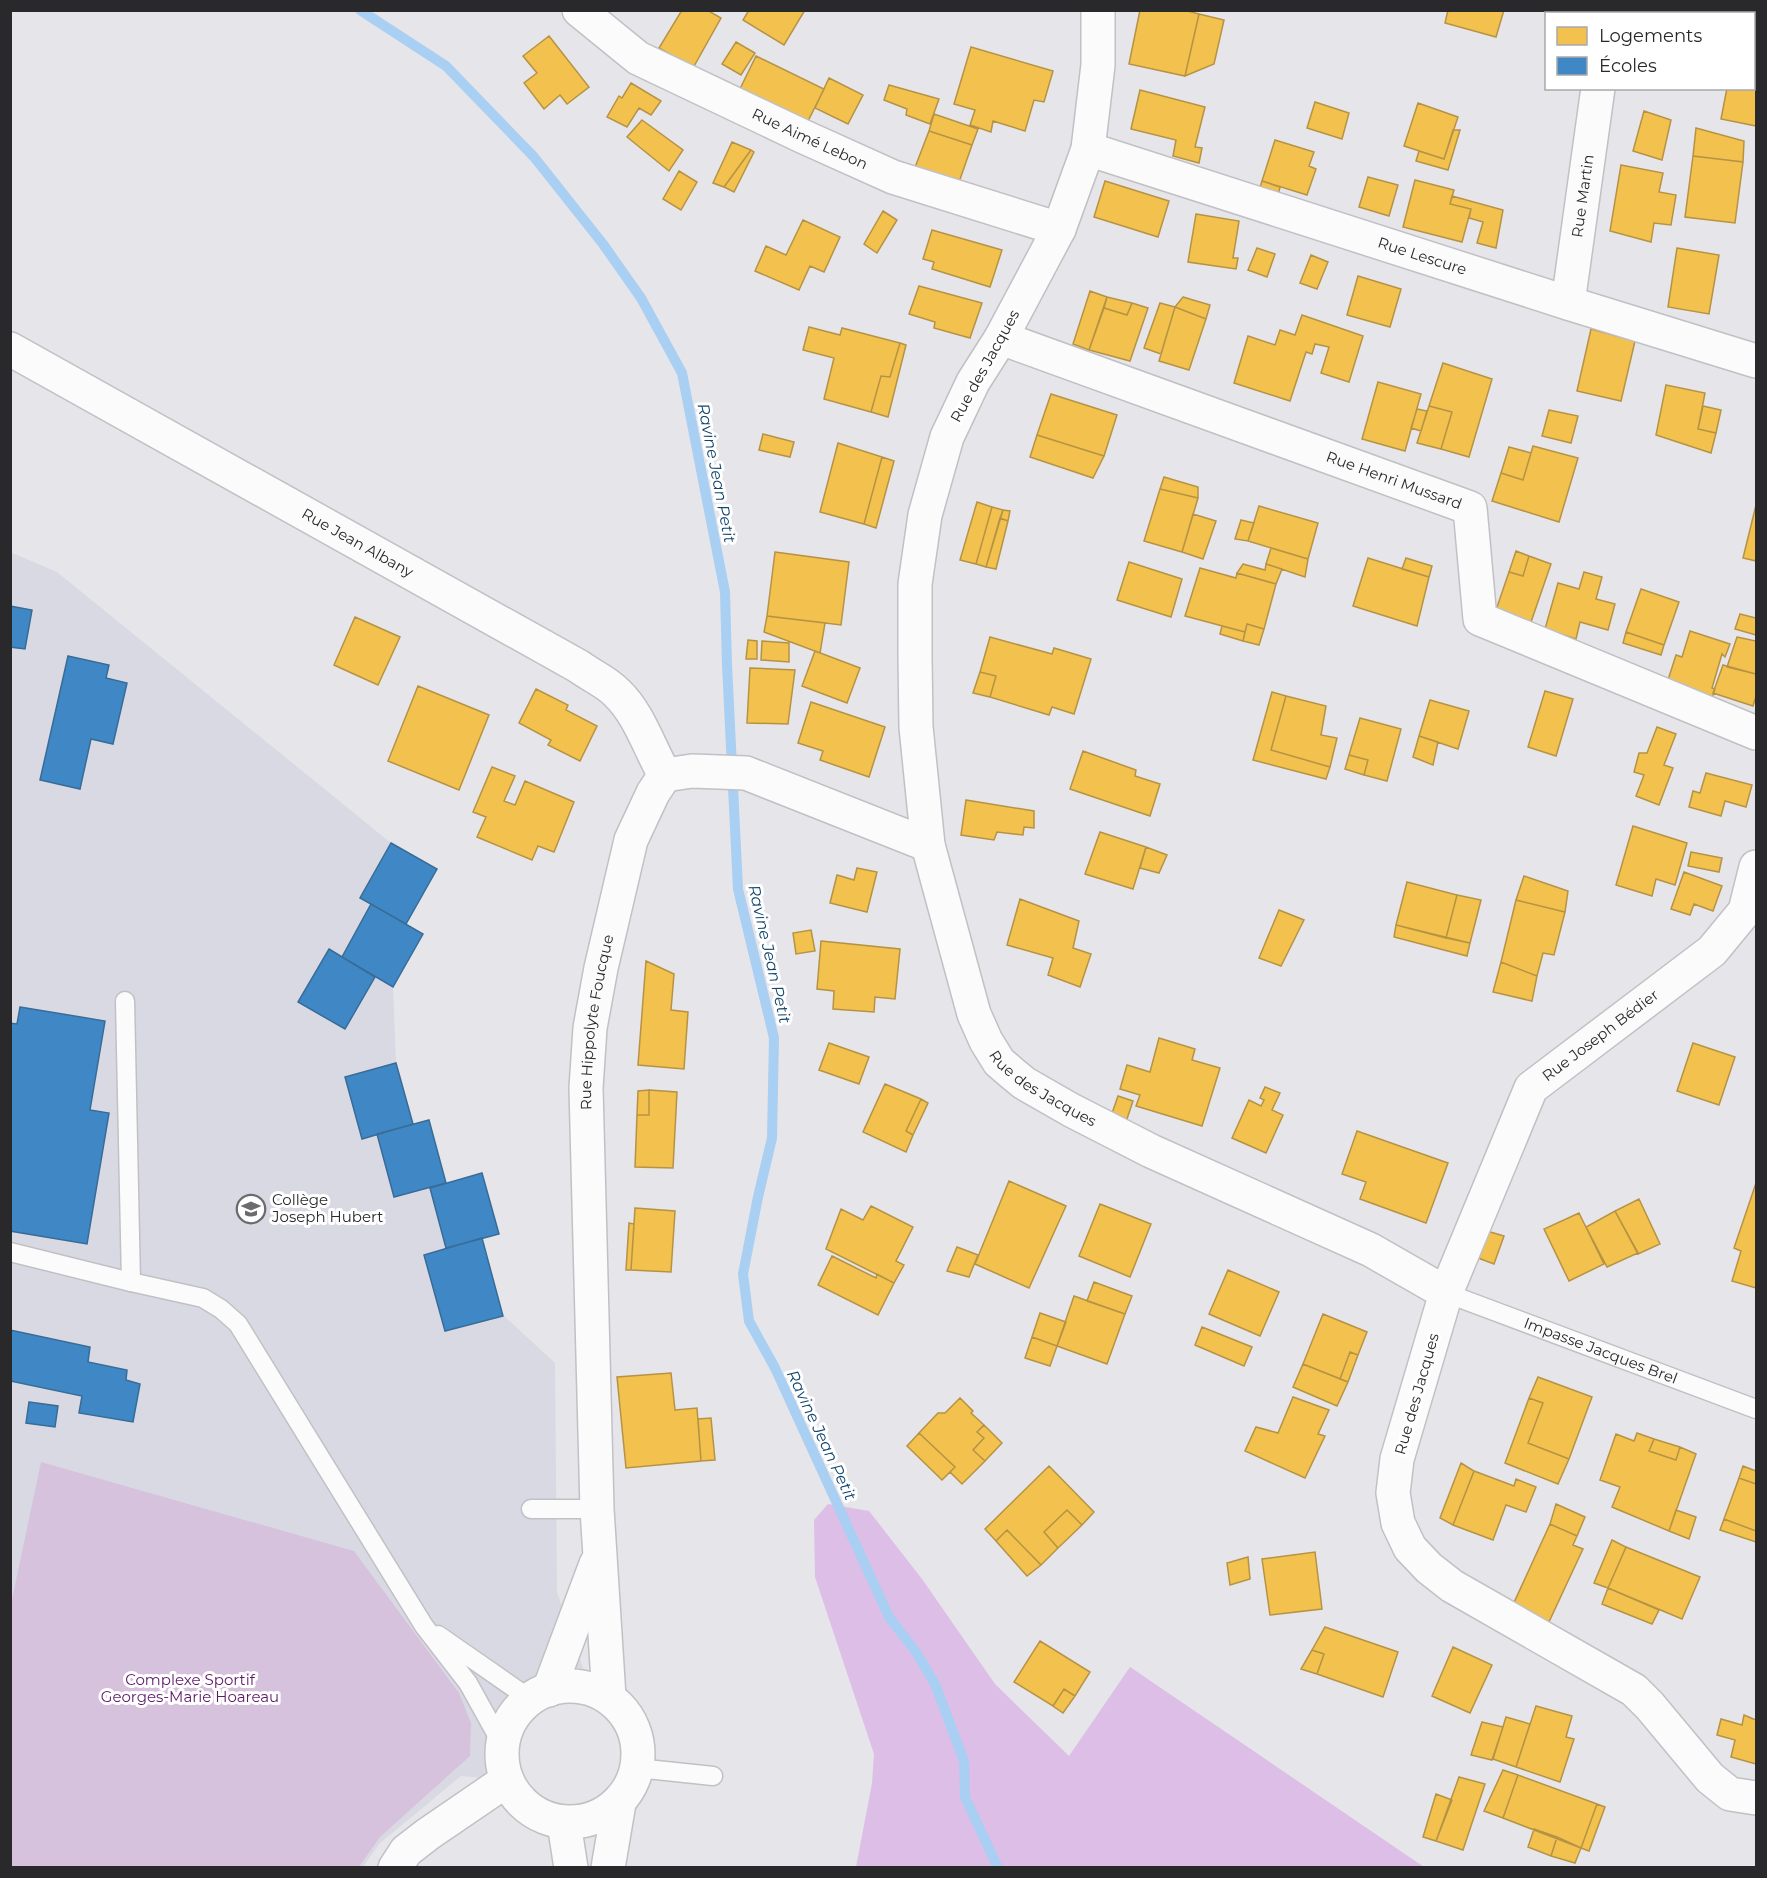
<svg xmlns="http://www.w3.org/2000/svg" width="1767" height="1878" font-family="Montserrat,sans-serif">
  <rect width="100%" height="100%" fill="#e5e5ea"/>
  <path fill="#d9d9e4" d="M10,552L57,572L391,843L437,869L406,924L423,934L393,987L396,1063L412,1124L429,1120L446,1183L482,1173V1239L503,1315L555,1363L557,1592L590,1688L569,1686L549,1690L530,1699L515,1714L507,1729L503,1746V1763L507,1780L461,1776L379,1844L363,1867H11Z"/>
  <path fill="#d7c2dd" d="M41,1462L354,1551L459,1693L471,1723L470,1756L380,1837L359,1867H11V1604Z"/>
  <path fill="#ddbee6" d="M828,1504L869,1511L922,1579L995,1684L1069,1756L1130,1667L1424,1867H856L872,1783L874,1754L815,1577L814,1520Z"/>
  <path fill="#f2c14e" stroke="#b69344" stroke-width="1.5" d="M682,10H707L721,18L693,68L659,48Z
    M749,10H805L784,45L743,20Z
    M1140,10H1184L1199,14L1185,76L1129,64Z
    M1448,10H1504L1496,37L1445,23Z
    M1652,10H1693L1692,14H1651Z
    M1199,14L1224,20L1214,64L1185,76Z
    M549,36L589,87L567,104L560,95L544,109L524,83L537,73L523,56Z
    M736,42L755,53L741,75L722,64Z
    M971,47L1053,71L1044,102L1034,100L1025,131L993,121L991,132L970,125L975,110L954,104Z
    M756,56L824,89L808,121L737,95Z
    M1754,77L1756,78V126L1721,119L1727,88H1754Z
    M829,78L863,95L848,124L815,108Z
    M631,83L661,101L651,115L639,108L627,127L607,117L619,96L622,98Z
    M889,85L939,99L930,124L906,115L907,109L884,100Z
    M1140,90L1205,107L1195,147L1202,148L1199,163L1173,156L1176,140L1131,129Z
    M1315,102L1349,113L1342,139L1307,128Z
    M1418,103L1458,117L1444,159L1404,146Z
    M1644,111L1671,120L1662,160L1633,151Z
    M934,114L978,129L972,145L929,131Z
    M642,120L683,150L669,171L627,137Z
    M1696,128L1744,141L1743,162L1693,156Z
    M1453,130H1460L1448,170L1416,161L1419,151L1444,159Z
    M929,131L972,145L958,185L914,170Z
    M1275,140L1314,152L1309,166L1316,169L1307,195L1262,181Z
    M732,142L751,150L724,187L713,183Z
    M751,150L754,152L734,192L724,187Z
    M1693,156L1743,162L1735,223L1685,217Z
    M1621,165L1663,173L1659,192L1676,195L1671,225L1654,223L1651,242L1610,231Z
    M679,171L697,182L681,210L663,199Z
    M1368,177L1398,185L1389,216L1359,207Z
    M1415,180L1454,190L1450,204L1471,209L1462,242L1403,227Z
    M1105,181L1169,201L1158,237L1094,217Z
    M1262,181L1280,187L1278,196L1259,191Z
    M1452,196L1503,210L1496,248L1477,243L1483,222L1469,218L1471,209L1450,204Z
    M883,211L897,220L877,253L864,244Z
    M1196,214L1239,221L1233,258H1238L1236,269L1188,262Z
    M803,220L840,237L824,272L810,266L799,290L755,271L766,246L786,255Z
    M932,230L1002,250L990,287L932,269L934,262L923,259Z
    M1257,248L1275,254L1267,277L1248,270Z
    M1677,248L1719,255L1709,314L1668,307Z
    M1311,255L1328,262L1317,289L1300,283Z
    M1358,276L1401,289L1390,327L1347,315Z
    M919,286L982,303L970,338L934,328L935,322L909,314Z
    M1090,291L1107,297L1089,350L1073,344Z
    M1107,297L1132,303L1127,315L1104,308Z
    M1183,297L1210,305L1206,319L1175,307Z
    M1132,303L1148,308L1130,361L1089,350L1104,308L1127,315Z
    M1160,303L1175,307L1161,354L1144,348Z
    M1175,307L1206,319L1189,370L1159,361Z
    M1302,315L1363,336L1349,382L1321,373L1329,347L1315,344L1312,354L1306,352L1290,401L1234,383L1248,336L1275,345L1280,330L1295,335Z
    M809,327L840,335L842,328L900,343L890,377L881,376L871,412L824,399L834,358L803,350Z
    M1591,329L1635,341L1621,401L1577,391Z
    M900,343L906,345L888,417L871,412L881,376L890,377Z
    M1443,363L1492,379L1469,457L1441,449L1452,412L1429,406Z
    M1378,382L1421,394L1405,451L1362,439Z
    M1666,385L1705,393L1698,429L1716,433L1711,453L1656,435Z
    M1051,394L1117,415L1104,456L1037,435Z
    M1429,406L1452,412L1441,449L1417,443Z
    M1703,406L1721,410L1716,433L1698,429Z
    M1417,409L1427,411L1421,431L1411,428Z
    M1549,410L1578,416L1571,443L1542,436Z
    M763,434L794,442L790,457L759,450Z
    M1037,435L1104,456L1093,478L1030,457Z
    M838,443L882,457L864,524L820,512Z
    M1533,446L1578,458L1559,522L1492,501L1501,473L1523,480Z
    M1509,447L1531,453L1523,480L1501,473Z
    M882,457L894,461L876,528L864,524Z
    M1164,477L1198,487V498L1160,489Z
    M1160,489L1198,498L1182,552L1144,541Z
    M977,502L992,507L976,564L960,560Z
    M1756,505V561L1743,558Z
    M1259,506L1318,523L1308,559L1248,541Z
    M992,507L1003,510L986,567L976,564Z
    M1003,510L1010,511L1008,521L1000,518Z
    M1193,514L1216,521L1203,559L1182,552Z
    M1000,518L1008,521L996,569L986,567Z
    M1241,520L1254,523L1248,541L1235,539Z
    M1271,548L1308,559L1305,577L1266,564Z
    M1516,551L1529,556L1523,576L1509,572Z
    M775,552L849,562L841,625L767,616Z
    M1529,556L1551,564L1531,622L1496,610L1509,572L1523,576Z
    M1368,558L1429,577L1417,626L1353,606Z
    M1406,558L1432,566L1429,577L1402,569Z
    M1129,562L1182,579L1171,617L1117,600Z
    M1243,564L1265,570L1266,564L1282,569L1276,584L1237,573Z
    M1200,568L1236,578L1237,573L1276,584L1264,629L1247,624L1245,632L1185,616Z
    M1584,572L1602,577L1596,599L1615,604L1608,630L1580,622L1576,639L1545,629L1558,583L1579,589Z
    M1641,589L1679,602L1664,645L1626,632Z
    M1740,614L1756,618V635L1735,629Z
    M767,616L825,623L820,653L764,632Z
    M355,617L400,637L378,685L334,665Z
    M1247,624L1264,629L1259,645L1243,641Z
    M1222,626L1245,632L1243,641L1220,634Z
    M1690,631L1730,644L1725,657L1722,654L1712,688L1715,689L1712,698L1667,683L1676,655L1682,657Z
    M1626,632L1664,645L1661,655L1623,643Z
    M990,637L1052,654L1054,648L1091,659L1074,714L1052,707L1049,715L990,697L996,676L980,672Z
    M1737,637L1756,641V674L1727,667Z
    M748,640L757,641V659H746Z
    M762,641L789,643V662L761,660Z
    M815,651L860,668L847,703L802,686Z
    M1723,665L1756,674V696L1753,706L1713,693Z
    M750,668L795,670L788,724L747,723Z
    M980,672L996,676L990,697L973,693Z
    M418,686L489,715L459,790L388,761Z
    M536,689L568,705L566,710L597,726L580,761L548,745L551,740L519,723Z
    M1545,691L1573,699L1556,756L1528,747Z
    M1272,692L1286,696L1271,750L1330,767L1326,779L1253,760Z
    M1286,696L1326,706L1321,735L1337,738L1330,767L1271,750Z
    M1430,700L1469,711L1458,749L1419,736Z
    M811,702L885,727L869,777L820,760L823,751L798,743Z
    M1360,718L1401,729L1387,781L1364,775L1368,760L1349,755Z
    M1657,727L1676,734L1664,765L1673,768L1659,805L1636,796L1644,775L1634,772L1639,753H1647Z
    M1419,736L1438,742L1433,765L1413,757Z
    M1083,751L1136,770L1135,776L1160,784L1150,816L1070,789Z
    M1349,755L1368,760L1364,775L1345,769Z
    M492,767L515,776L504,801L515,805L525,781L574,802L554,852L538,846L532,860L477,837L486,817L473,812Z
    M1706,773L1752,785L1746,807L1725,801L1721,816L1689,807L1693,791L1700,793Z
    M966,800L1034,811V828L1024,827L1023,835L997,832L994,840L961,835Z
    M1633,826L1687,843L1675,885L1656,879L1652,896L1616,885Z
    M1100,832L1146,847L1133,889L1085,874Z
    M1146,847L1167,855L1159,873L1140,868Z
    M1691,852L1722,858L1719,872L1688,866Z
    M857,868L877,872L867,912L830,903L837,875L854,880Z
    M1684,872L1722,886L1713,911L1694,904L1690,915L1671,909Z
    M1524,876L1568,891L1565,912L1516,900Z
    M1407,882L1457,895L1446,938L1396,925Z
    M1457,895L1481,900L1470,943L1446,938Z
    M1020,899L1079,921L1073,948L1091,954L1080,987L1048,975L1053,958L1007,945Z
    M1516,900L1565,912L1554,955L1543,953L1537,976L1501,962Z
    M1279,910L1304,920L1281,966L1259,958Z
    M1396,925L1470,943L1467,956L1394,937Z
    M811,930L815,951L796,954L793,933Z
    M821,941L900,949L895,999L875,997L874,1012L833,1009L834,991L817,989Z
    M646,961L674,974L671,1010L688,1012L684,1069L638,1065Z
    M1501,962L1537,976L1532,1001L1493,992Z
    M1159,1038L1195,1049L1192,1060L1220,1068L1202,1126L1136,1106L1140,1095L1120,1089L1127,1065L1150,1072Z
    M829,1043L869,1057L859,1084L819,1070Z
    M1693,1043L1735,1057L1719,1105L1677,1091Z
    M885,1084L921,1099L906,1131L913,1135L906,1152L863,1132Z
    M1265,1087L1280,1093L1272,1110L1283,1115L1266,1153L1232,1138L1249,1100L1261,1106L1264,1100L1260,1098Z
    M649,1090V1115H637L638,1091Z
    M649,1090L677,1092L673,1168L635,1167L637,1115H649Z
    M1118,1096L1133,1101L1125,1125L1110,1119Z
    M921,1099L928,1103L913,1135L906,1131Z
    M1357,1131L1448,1163L1426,1223L1360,1199L1366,1182L1342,1174Z
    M1009,1181L1066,1206L1029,1288L975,1264Z
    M1756,1183V1288L1732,1281L1741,1251L1734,1248Z
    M1639,1199L1660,1244L1638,1254L1615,1211Z
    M1100,1204L1151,1224L1130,1277L1079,1256Z
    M871,1206L913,1227L896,1261L904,1265L894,1283L826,1249L841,1209L863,1220Z
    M635,1208L675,1211L671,1272L631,1270Z
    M1615,1211L1638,1253L1607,1267L1586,1227Z
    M1579,1213L1604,1264L1569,1281L1544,1229Z
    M629,1223L634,1224L631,1270H626Z
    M1487,1231L1504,1236L1494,1264L1478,1258Z
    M957,1247L978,1255L969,1277L947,1271Z
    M832,1256L876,1278L877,1274L894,1283L878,1315L818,1285Z
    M1228,1270L1279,1292L1260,1336L1209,1314Z
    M1094,1282L1132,1296L1125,1314L1087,1301Z
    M1074,1296L1125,1314L1107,1364L1057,1346Z
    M1040,1313L1066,1322L1057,1346L1032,1337Z
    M1323,1314L1367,1332L1358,1355L1350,1352L1340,1379L1303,1364Z
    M1202,1327L1252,1347L1244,1366L1195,1345Z
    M1032,1337L1057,1346L1050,1366L1025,1358Z
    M1350,1352L1358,1355L1348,1382L1340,1379Z
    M1303,1364L1348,1382L1337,1406L1293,1387Z
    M671,1373L675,1410L697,1408L701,1461L626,1468L617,1377Z
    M1538,1377L1592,1397L1569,1459L1528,1443L1543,1403L1529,1398Z
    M1293,1397L1329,1410L1318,1434L1325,1436L1305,1478L1245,1451L1256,1427L1278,1433Z
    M960,1398L973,1411L971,1413L984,1425L977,1432L984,1438L973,1450L985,1461L962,1484L950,1472L955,1467L919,1433L938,1413H945Z
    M1529,1398L1543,1403L1528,1443L1569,1459L1558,1484L1505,1463Z
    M711,1418L715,1460L701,1461L698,1419Z
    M984,1425L1002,1443L985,1461L973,1450L984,1438L977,1432Z
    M919,1433L955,1467L942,1480L907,1446Z
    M1637,1433L1654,1439L1649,1451L1676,1460L1680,1447L1696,1454L1669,1531L1612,1507L1620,1487L1600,1480L1616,1434L1634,1441Z
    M1654,1439L1680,1447L1676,1460L1649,1451Z
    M1461,1463L1474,1471L1453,1525L1440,1518Z
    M1049,1466L1094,1512L1082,1525L1067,1510L1044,1532L1058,1548L1041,1565L1007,1530L996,1541L985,1529Z
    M1743,1466L1756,1471V1484L1739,1478Z
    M1474,1471L1514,1486L1516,1479L1536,1487L1526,1512L1506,1505L1493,1540L1453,1525Z
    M1739,1478L1756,1484V1531L1724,1519Z
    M1556,1504L1585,1517L1577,1536L1550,1524Z
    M1067,1510L1082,1525L1058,1548L1044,1532Z
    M1676,1510L1696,1517L1689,1539L1669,1531Z
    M1724,1519L1756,1531V1542L1720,1530Z
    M1550,1524L1577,1536L1573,1545L1583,1549L1548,1624L1512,1607Z
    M1007,1530L1041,1565L1027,1576L996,1541Z
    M1612,1540L1626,1547L1608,1588L1594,1583Z
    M1626,1547L1700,1577L1682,1619L1608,1588Z
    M1315,1552L1322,1609L1270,1615L1262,1559Z
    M1248,1557L1250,1579L1230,1585L1227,1563Z
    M1608,1588L1659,1610L1652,1624L1602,1604Z
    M1325,1627L1398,1652L1383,1697L1317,1674L1324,1654L1312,1650Z
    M1040,1641L1090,1672L1075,1696L1064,1689L1053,1706L1014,1682Z
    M1453,1647L1492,1665L1470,1713L1432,1696Z
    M1312,1650L1324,1654L1317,1674L1301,1669Z
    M1064,1689L1075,1696L1063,1713L1053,1706Z
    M1536,1706L1572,1716L1566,1737L1574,1739L1560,1782L1516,1767Z
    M1744,1715L1756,1720V1764L1731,1757L1735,1740L1717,1735L1721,1719L1742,1725Z
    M1506,1717L1530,1724L1516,1767L1493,1759Z
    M1482,1722L1503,1727L1492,1760L1471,1755Z
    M1503,1770L1518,1775L1503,1818L1484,1811Z
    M1518,1775L1597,1804L1581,1848L1503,1818Z
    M1459,1777L1485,1784L1463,1850L1436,1841Z
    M1436,1794L1452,1800L1436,1841L1423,1837Z
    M1597,1804L1605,1807L1589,1851L1581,1848Z
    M1534,1829L1557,1837L1551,1856L1528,1847Z
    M1557,1837L1581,1848L1575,1863L1551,1856Z"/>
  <path fill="#3f88c5" stroke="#386c97" stroke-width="1.5" d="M10,606L32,610L25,649L10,647Z
    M68,656L109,665L106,678L127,683L113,744L91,739L80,789L40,780Z
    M391,843L437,869L406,924L360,898Z
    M371,904L423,934L393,987L342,957Z
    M329,949L375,977L345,1029L298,1002Z
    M20,1007L105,1021L90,1110L109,1113L87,1244L10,1231V1023L17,1024Z
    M396,1063L413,1124L362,1139L345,1077Z
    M429,1120L446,1183L394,1197L377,1134Z
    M482,1173L499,1234L446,1248L430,1188Z
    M482,1238L503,1316L445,1331L424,1255Z
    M10,1330L90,1347L88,1362L127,1370L126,1380L140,1384L133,1422L79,1413L82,1396L10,1381Z
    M29,1402L58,1406L55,1427L26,1423Z"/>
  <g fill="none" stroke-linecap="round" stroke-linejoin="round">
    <path stroke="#a9cff3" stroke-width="10" d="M360,10L446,66L534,157L603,244L641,298L682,373L725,592L727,665L738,889L774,1038L772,1138L758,1197L743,1274L749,1321L775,1368L889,1617L916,1652L935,1684L964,1761L965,1797L998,1868"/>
    <g stroke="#c1c1c5" stroke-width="21">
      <g id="service">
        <path d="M125,1001L131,1282L203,1298L221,1309L238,1324L424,1626L468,1683L503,1746"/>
        <path d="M10,1252L131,1282"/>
        <path id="s1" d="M1446,1293L1756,1409"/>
        <path d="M531,1509H597"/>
        <path d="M438,1635L530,1699"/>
        <path d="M637,1768L713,1776"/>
      </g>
    </g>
    <g stroke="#c1c1c5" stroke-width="36">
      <g id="minor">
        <path id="s2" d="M579,10L638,58L802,136L893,177L1059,229"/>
        <path d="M1609,14V10"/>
        <path id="s3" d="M1088,149L1568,303L1756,361"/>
        <path id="s4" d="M1568,303L1598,88"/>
        <path id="s5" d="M1001,338L1470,508L1480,619L1756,733"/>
        <path id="s6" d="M1446,1293L1531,1088L1712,951L1745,911L1756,867"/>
      </g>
    </g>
    <g stroke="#c1c1c5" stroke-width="36">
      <g id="tertiary">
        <path id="s7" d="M1098,10V65L1088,149L1059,229L1001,338L973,382L947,437L925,515L915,584V656L916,727L928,845L974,1014L986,1041L999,1062L1013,1074L1024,1083L1071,1110L1151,1151L1371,1250L1446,1293L1397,1459L1393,1493L1398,1523L1410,1548L1429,1568L1452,1586L1634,1690L1650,1706L1710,1778L1730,1794L1756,1798"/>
        <path id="s8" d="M10,349L578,666C590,675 607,682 617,693C640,715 649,748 665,775"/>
        <circle cx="570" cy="1754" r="68"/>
        <path d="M549,1690L596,1564"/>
        <path id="s9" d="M609,1697L597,1509L586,1088L590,1028L601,968L631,840L653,793L665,775L692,771L746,773L928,845"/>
        <path d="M564,1823L571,1868"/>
        <path d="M395,1868L406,1851L428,1834L507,1780"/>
        <path d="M608,1868L619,1803"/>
      </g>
    </g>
    <use href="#service" stroke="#fbfbfc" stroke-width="18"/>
    <use href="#minor" stroke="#fbfbfc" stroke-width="33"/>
    <use href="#tertiary" stroke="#fbfbfc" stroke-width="33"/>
  </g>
  <defs>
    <g id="school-ring" transform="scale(1.5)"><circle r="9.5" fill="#fff" stroke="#6b6b6e" stroke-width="1.5"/><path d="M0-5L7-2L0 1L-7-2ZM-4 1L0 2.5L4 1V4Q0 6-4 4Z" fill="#6b6b6e"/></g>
  </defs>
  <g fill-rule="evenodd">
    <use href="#school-ring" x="251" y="1209"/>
  </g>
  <g text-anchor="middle" stroke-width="6" stroke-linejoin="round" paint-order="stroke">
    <g font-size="15" fill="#29292c" stroke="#fff">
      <text dy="5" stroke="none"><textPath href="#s2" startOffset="266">Rue Aimé Lebon</textPath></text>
      <text dy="5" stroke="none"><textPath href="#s4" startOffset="108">Rue Martin</textPath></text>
      <text dy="5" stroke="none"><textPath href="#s3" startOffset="351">Rue Lescure</textPath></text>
      <text transform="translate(985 366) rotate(-61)" y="5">Rue des Jacques</text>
      <text dy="5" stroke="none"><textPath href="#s5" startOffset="418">Rue Henri Mussard</textPath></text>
      <text dy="5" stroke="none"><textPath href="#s8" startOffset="398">Rue Jean Albany</textPath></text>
      <text dy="5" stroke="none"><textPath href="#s9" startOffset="676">Rue Hippolyte Foucque</textPath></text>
      <text dy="5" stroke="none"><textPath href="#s6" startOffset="309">Rue Joseph Bédier</textPath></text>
      <text dy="5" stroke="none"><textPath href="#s7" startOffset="1154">Rue des Jacques</textPath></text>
      <text dy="5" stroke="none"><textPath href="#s1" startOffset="165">Impasse Jacques Brel</textPath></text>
      <text transform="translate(1417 1394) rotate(-74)" y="5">Rue des Jacques</text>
    </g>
    <g font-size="15" fill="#29292c" stroke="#fff" text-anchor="start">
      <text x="272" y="1205">Collège<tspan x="272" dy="17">Joseph Hubert</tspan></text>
    </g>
    <g font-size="15" fill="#5e196a" stroke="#fff">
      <text x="190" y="1685">Complexe Sportif<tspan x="190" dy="17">Georges-Marie Hoareau</tspan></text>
    </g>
    <g font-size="16" font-style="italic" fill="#11456c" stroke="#fff">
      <text transform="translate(717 473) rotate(79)" y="6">Ravine Jean Petit</text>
      <text transform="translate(770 954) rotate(77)" y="6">Ravine Jean Petit</text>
      <text transform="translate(822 1435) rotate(65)" y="6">Ravine Jean Petit</text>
    </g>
  </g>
  <rect width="1767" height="1878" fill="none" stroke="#29292c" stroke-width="24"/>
  <rect x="1545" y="12" width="210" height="78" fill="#ffffff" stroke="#a9a9ab" stroke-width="1.5"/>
  <rect x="1557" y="27" width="30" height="18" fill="#f2c14e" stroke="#a9a9ab" stroke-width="1.5"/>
  <text x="1599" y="42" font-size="18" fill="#29292c">Logements</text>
  <rect x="1557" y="57" width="30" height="18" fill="#3f88c5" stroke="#a9a9ab" stroke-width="1.5"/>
  <text x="1599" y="72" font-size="18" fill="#29292c">Écoles</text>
</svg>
